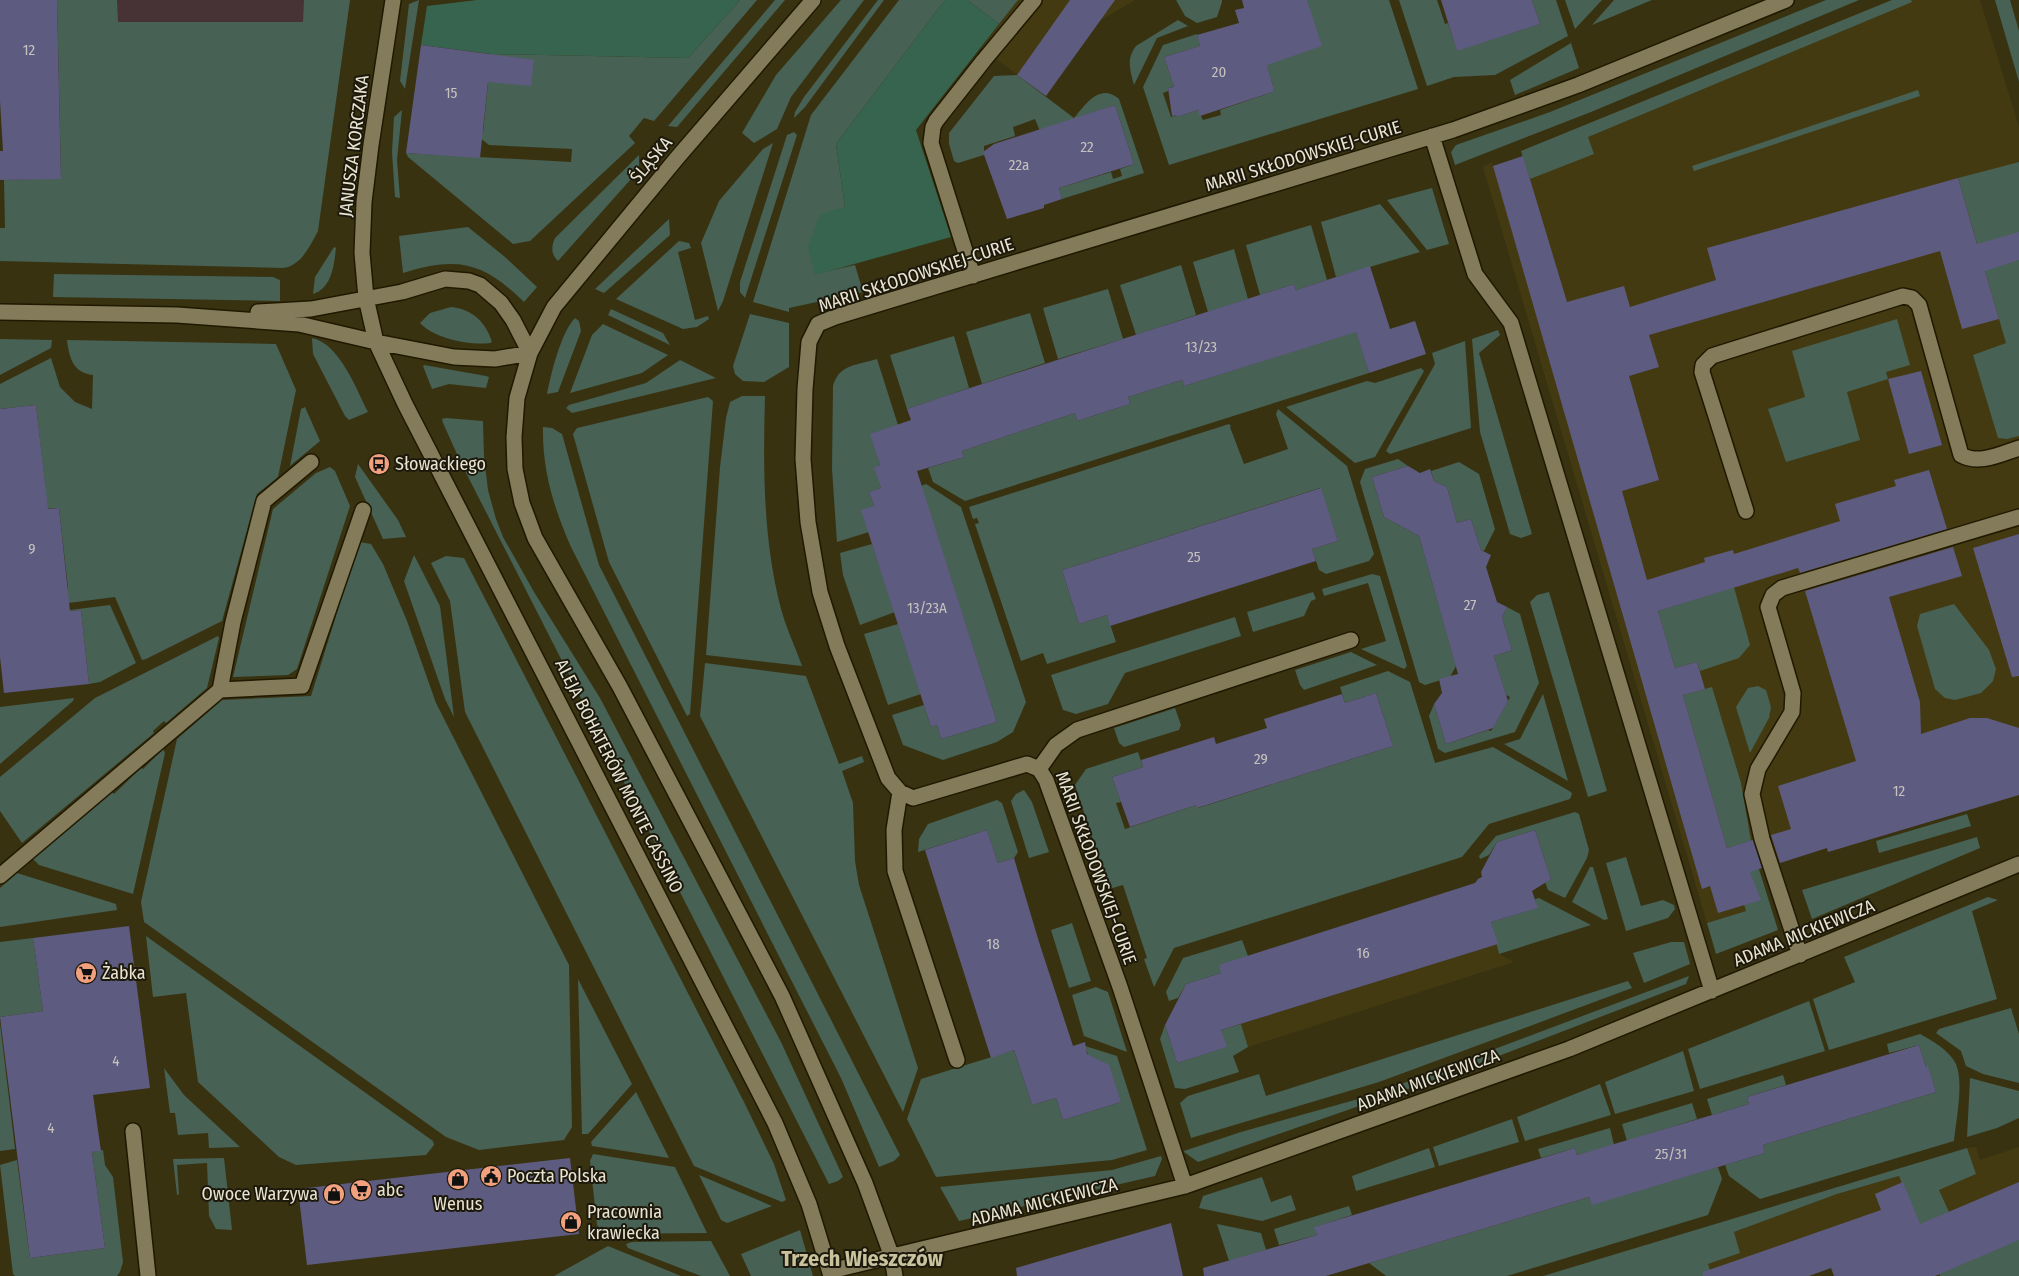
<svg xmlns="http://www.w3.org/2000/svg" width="2019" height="1276" font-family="'Fira Sans Condensed',sans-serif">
  <rect width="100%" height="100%" fill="#383211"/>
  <path fill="#473336" d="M106,0H350L339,73L108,68Z"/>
  <path fill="#433a11" d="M1018,0H1135L1096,23L1046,96L981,48Z
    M1892,0H1980L2019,127V795L1828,852L1827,848L1799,857L1798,854L1735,873L1746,911L1707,923L1483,167L1492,162L1493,166L1523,156L1521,151Z
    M1496,944L1499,954L1514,962L1248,1047L1241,1024Z
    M1976,1147L1980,1160L2019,1147V1222L1962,1247L1939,1190L1976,1174L1967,1148Z
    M1900,1176L1940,1276H1834L1827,1259L1712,1276L1708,1264L1740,1253L1734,1232L1837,1194Z"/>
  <path fill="#476154" d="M57,0H117L118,22H303L304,0H350L318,231C310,246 301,266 283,268L0,261V228H5L4,180L61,178Z
    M419,0L405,89L400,81L409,4Z
    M740,0H757L654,121L644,118L629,136L635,143L530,241L513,244L408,157L406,153L571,162L572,149L489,145L479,137L483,132L491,54L688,58Z
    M775,0H785L677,127L668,126Z
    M841,0H864L791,97L777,129L754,143L742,133L776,75Z
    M878,0H884L805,107L794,118L795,112L804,97Z
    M899,0H945L836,144L845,207L815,274L855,265L863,292L789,308V312L753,302L811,115Z
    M967,0H1018L999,24Z
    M1176,0H1222V2L1217,17L1197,23L1185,16Z
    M1307,0H1389L1418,89L1169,165L1143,87L1163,45L1197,34L1200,46L1164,57L1174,87L1168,88V91L1163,93L1171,117L1176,115L1177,117L1198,110L1203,120L1221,115L1220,110L1273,92V86L1265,59Z
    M1399,0H1437L1445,24L1448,23L1457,50L1540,24L1532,0H1556L1568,36L1495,75L1454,77L1427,86Z
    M1565,0H1602L1575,29Z
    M1614,0H1652L1592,25Z
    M1826,0H1859L1591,112L1455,165L1451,152L1456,145L1550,112Z
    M1892,0H1911L1912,2L1588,137L1594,154L1530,179L1521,151Z
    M1995,0H2010L2019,31V82Z
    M1178,20L1188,26L1157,38L1134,85C1130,70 1126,59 1136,46Z
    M1571,43L1579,68L1515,95L1510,80Z
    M1017,75L1074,118C1085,105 1100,82 1119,99L1144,173L1062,199L1059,188L1111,172L1113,179L1122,176L1120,169L1134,164L1115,105L1040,131L1035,119L1013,127L1015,136L984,146V155L958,163L954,161L949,144V133L994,76Z
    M1918,90L1920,96L1694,171L1692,166Z
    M402,110L397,160L400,198L395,197L392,152L394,117Z
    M794,132L797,135L745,298L740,292V282L787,135Z
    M773,143L723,301L718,311L701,243L719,201L763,149Z
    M639,155V170L558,261C551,254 551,247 555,238Z
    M2019,162V436L2007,439L1998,438L1973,355L2006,343L1958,178Z
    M1432,188L1449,244L1427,250L1387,200Z
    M1380,204L1420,252L1336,277L1321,222Z
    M669,219L670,235L604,293L595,289Z
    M1311,225L1327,280L1296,290L1294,284L1260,295L1246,245Z
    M468,227L505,257L537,287L524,302C483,262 458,256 403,273L399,236Z
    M679,241L689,243L691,248L678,252L695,320L708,316L709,319L697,327L683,329L616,299Z
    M334,247L336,248C334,265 332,288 313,294L315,277Z
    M1234,249L1248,299L1208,312L1193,262Z
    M1181,265L1196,315L1136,335L1120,285Z
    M54,274L273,277L280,280V301L53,297Z
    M1108,289L1123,339L1058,359L1043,308Z
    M451,307C472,309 486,322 492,342L490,343C471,346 433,338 420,323L430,313Z
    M611,309L663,333L670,345L608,315Z
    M1030,313L1045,363L982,384L966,332Z
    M750,314L789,323V367L764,382L743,381L735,374L733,366Z
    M575,318L579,321L581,331L558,392L547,394C551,374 561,332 575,318Z
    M1897,319L1910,365L1886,372L1888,379L1847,392L1860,440L1786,462L1768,409L1805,397L1792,351Z
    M603,324L668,355L642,373L570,393L592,335Z
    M1498,330L1500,335L1479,353L1532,534L1521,538L1510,534L1480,432L1472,339Z
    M1356,331L1369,373L965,501L933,482L928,468L964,457L962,451L1075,413L1077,421L1130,404L1128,397L1182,380L1184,386Z
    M954,336L969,388L907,409L890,355Z
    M312,338C340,344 356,389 368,412L349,420L345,416L313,354Z
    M0,339L52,340L51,348L0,375Z
    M67,340L276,344L296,390L278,477L257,494L222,621L146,659L142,660L115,597L45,606L68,588L59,508L23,510L45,486L36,405L0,409V384L51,358L60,387L75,402L92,409L93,375C73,373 69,357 67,340Z
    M1465,341L1471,428L1390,454L1386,451L1435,364L1432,353Z
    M877,359L898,425L871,434L880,465L875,467L881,488L869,492L874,506L869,532L837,542L832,469L833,386C839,364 858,365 877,359Z
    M680,360L716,378L572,413L566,408L569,405L646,383Z
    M424,365L486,376L489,377L486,388L449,384L432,389L423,366Z
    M1421,368L1424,371L1375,457L1355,463L1286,407L1367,381L1375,383Z
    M742,396H765C763,467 763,537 780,605C785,626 795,646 802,666L706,655L720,467L726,418L730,402Z
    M708,397L713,401L690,714L687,716L609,562L573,434L577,428Z
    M305,407L320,441L290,466L301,409Z
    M1278,409L1347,466L1374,554L1369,561L1326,574L1319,570L1312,549L1338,541L1320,488L1062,570L1079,624L1107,615L1116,642L1047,664L1043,653L1021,661L975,524L979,523L977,518L973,519L969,507L1229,424L1231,426L1230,427L1244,464L1288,449L1276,414Z
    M446,418L483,421L484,457L488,490L496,519L503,537L534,592L600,698L781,1042L843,1177L838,1181L829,1184L461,463L443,423L442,419Z
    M543,427L552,428L562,434L599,565L900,1155L894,1161L879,1167L841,1078L571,547C554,508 542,471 543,427Z
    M1398,459L1408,466L1372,477L1384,517L1419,536L1456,666L1450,677L1425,685L1419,682L1360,482L1365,469Z
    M1459,462L1479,474L1495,529L1484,551L1481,550L1471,519L1457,523L1447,487L1434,481L1431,471Z
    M358,464L398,520L406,537L383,539L355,477Z
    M330,467L335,471L350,506L297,669L288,675L233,677L273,509L316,473Z
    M926,484L961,507L1026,702L1013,732L997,742L943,760L903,745L892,715L924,705L931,727L937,725L941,739L997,722L921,486Z
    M359,542L371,544L383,564L407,621L436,703L569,965L572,1127L564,1140L479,1150L446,1137L144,922L141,902L177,739L222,700L311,696Z
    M872,544L895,612L860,625L843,575L840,553Z
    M414,555L440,606L454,717L445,699L404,581Z
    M446,556L464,558L744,1102L774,1164L786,1200L782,1202L694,1166L465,712L450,601L431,563Z
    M1372,574L1380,576L1407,666L1404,669L1361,649L1386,641L1368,583L1324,596L1322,589Z
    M1734,587L1750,645L1739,658L1700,671L1697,662L1675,668L1658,611Z
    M1313,592L1316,599L1311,601L1304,616L1253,632L1247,612Z
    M1549,592L1607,791L1588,797L1530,602L1537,595Z
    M1954,604L1989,650L1996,669L1993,681L1981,693L1955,700L1945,698L1935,689L1917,626L1920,614Z
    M110,605L136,663L100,682L89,684L81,610L46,613Z
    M1507,607L1520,614L1539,683L1515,732L1445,753L1438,749L1429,716L1434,704L1446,744L1488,730L1491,731L1510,697L1506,695L1494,656L1512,650L1502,617Z
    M1235,617L1241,636L1125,673L1108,704L1076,714L1063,710L1051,675Z
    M898,624L921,694L888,705L864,634Z
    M218,636L219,638L207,688L166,723L164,721L153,731L154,733L22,843L0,811V777L95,698Z
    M1351,652L1377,665L1304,690L1300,685L1295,670Z
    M705,663L806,676L839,764L862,756L864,762L842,771L853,803L855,861L859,885L918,1068L903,1112L700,716Z
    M1388,671L1410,682L1435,763L1493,747L1571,792L1572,794L1570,799L1489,824L1462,857L1174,948L1154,987L1144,959L1147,958L1123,885L1109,889L1075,785L1086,769L1138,752L1143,767L1112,777L1121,802L1116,803L1125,829L1196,805L1198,808L1393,746L1376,693L1345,703L1340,687Z
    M1758,686L1766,690L1771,707L1769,718L1750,753L1736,707L1748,688Z
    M1712,687L1741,783L1751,841L1727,848L1683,695Z
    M1543,694L1568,781L1504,744L1520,739Z
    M74,698L73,701L0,764V707Z
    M1175,708L1181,725L1179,730L1124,747L1119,743L1114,728Z
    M163,749L165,753L133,894L39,865L33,859L112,792L114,794L141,768L143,769Z
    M1024,790L1032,802L1049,852L1029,858L1011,801L1016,794Z
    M997,800L1002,803L1018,852L1014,858L998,863L987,830L918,852L919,839L928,824Z
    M1575,812L1579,814L1589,850L1587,858L1565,898L1548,890L1545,882L1551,879L1535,830L1497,842L1489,855L1480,859L1479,856L1496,836Z
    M1967,814L1971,826L1879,853L1876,841Z
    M1977,837L1980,848L1812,919L1802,890Z
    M1626,857L1641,906L1663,900L1674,905L1675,909L1668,918L1626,931L1606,863Z
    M1758,866L1778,930L1716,954L1707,923L1746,911L1734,873Z
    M1590,867H1593L1608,919L1604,920L1572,902Z
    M17,873L116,904L117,910L0,927V888Z
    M1988,897L1998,900L1972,911L1997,999L1829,1050L1813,999L1855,982L1844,957Z
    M1539,898L1591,925L1499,954L1491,922L1537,908L1535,899Z
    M1072,923L1091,981L1069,988L1051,930Z
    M146,936L433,1141L434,1145L426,1155L296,1165L279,1157L198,1082L186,993L153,997Z
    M33,938L43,1011L0,1017V942Z
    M1242,940L1248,956L1221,973L1186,984L1178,998L1169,1001L1166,992L1183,958Z
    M1671,942H1684L1690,964L1644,983L1633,953Z
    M1689,976L1686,984L1457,1072L1198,1162L1184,1152V1151L1241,1132L1369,1096Z
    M578,979L632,1084L588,1134H582Z
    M1628,981L1632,988L1379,1082L1191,1138L1180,1103L1188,1096L1259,1074L1266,1096Z
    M1096,987L1108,992L1127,1052L1084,1036L1072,995Z
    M1809,1001L1825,1051L1700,1089L1688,1049Z
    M2011,1008L2019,1034V1083L1983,1074L1966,1066L1961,1051L1936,1033L1939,1029Z
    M0,1023L15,1149L0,1151Z
    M1241,1024L1248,1047L1233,1056L1239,1072L1185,1089L1175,1088L1160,1039L1165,1025L1177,1063L1226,1047L1221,1030Z
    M1920,1034C1933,1041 1949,1050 1956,1064C1964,1083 1956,1120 1954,1141L1760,1199L1729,1176L1725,1165L1765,1153L1763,1145L1936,1092L1928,1067H1926L1919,1045L1889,1053L1887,1044Z
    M1085,1046L1117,1056L1147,1150L1112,1160L936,1177L907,1119L921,1079L1014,1050L1032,1105L1056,1098L1063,1120L1121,1102L1088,1055Z
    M1683,1051L1694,1091L1615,1114L1605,1082Z
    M164,1068L184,1095L240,1147L209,1148L208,1133L178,1135L175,1113H170Z
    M1783,1075L1786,1085L1747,1097L1749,1104L1712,1115L1707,1099Z
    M1970,1078L2019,1091V1118L1997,1128L1967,1137Z
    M1600,1084L1611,1115L1525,1141L1517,1117Z
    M636,1092L669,1158L592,1146L591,1142Z
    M1692,1103L1697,1119L1627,1141L1622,1124Z
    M1512,1119L1519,1142L1439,1166L1433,1147Z
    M1610,1128L1614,1145L1577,1155L1575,1148L1541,1158L1538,1149Z
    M1429,1148L1435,1167L1356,1191L1352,1176Z
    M1967,1148L1976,1174L1939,1190L1949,1212L2019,1222V1276H1940L1899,1176L1837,1194L1734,1232L1740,1253L1708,1264L1712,1276H1543Z
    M103,1150L105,1165L113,1177L123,1262L120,1272L117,1276H15L13,1274L0,1165L17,1160L30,1258L105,1248L92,1152Z
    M593,1154L675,1167L707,1233L604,1234L597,1225L590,1161Z
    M1161,1156L1162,1159L1155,1176L959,1221L940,1187L1112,1170Z
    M224,1158L232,1230L216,1229L209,1216L207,1163L177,1165L179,1194L177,1195L173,1159Z
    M1718,1167L1722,1179L1708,1215L1507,1276H1386L1369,1263L1589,1197L1592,1204Z
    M699,1175L772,1206L730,1222L727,1223L721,1220Z
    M1262,1177L1271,1202L1291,1195L1296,1210L1262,1221L1199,1208L1203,1196Z
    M1349,1206L1352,1215L1315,1227L1317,1235L1279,1245L1274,1229Z
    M1217,1224L1261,1233L1266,1250L1229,1261Z
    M800,1230L813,1276H751L741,1254Z
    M711,1241L730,1276H701L628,1248L626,1244L632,1242Z
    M608,1246L681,1276H554Z"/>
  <path fill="#37644f" d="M477,0H740L688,58L491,54L421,45L427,6Z
    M945,0H967L999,24L916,130L951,237L815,275L808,247L820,214L845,207L836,144Z"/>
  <path fill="#5e5b81" d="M0,0H57L61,179L0,180V151H3L0,101Z
    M1070,0H1115L1046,96L1017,75Z
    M1242,0H1307L1322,46L1267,65L1273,86V92L1200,116L1198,110L1177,117L1176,115L1172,116L1168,88L1174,87L1164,57L1200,46L1197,35L1239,23L1235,10L1244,8Z
    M1441,0H1532L1540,24L1457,51Z
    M421,45L534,60L531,86L488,82L480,158L406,153Z
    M1115,105L1134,164L1059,188L1062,199L1044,205V208L1007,219L983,152L994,144Z
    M1523,156L1567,302L1624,286L1630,307L1716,280L1707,248L1958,178L1977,244L2019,232V260L1985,271L1999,319L1962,329L1940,251L1649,335L1659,367L1629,376L1659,480L1622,491L1647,580L1705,562L1704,558L1733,550L1734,554L1840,521L1835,504L1896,486L1894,480L1929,470L1947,529L1800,573L1798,568L1658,611L1675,668L1697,662L1705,689L1683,695L1727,848L1753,840L1762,868L1750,872L1761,900L1718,913L1710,886L1702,889L1493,166Z
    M1370,266L1390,329L1415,321L1426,354L1369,373L1356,332L1184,386L1182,380L1128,397L1130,404L1077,421L1075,413L962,451L964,457L917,471L997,722L941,739L937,725L931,727L861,510L874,506L869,492L881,488L874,467L880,465L870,434L911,420L907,409L945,396L1294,284L1296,290Z
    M1921,371L1942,445L1909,454L1888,379Z
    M36,405L48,509L59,508L70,611L81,610L89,684L4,693L0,657V409Z
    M1408,466L1420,473L1430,469L1434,481L1447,487L1457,523L1471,519L1481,550L1491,555L1486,567L1497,602L1507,607L1502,617L1512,650L1494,656L1508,701L1493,728L1446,744L1434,704L1442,693L1439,679L1458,674L1419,536L1384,517L1372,477Z
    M1321,488L1338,541L1312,549L1316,561L1110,626L1107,615L1079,624L1062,570Z
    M2019,534V676L2012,677L1973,548Z
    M1953,547L1962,576L1889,597L1920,702L1921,734L1970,718H1987L2019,728V795L1828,852L1827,848L1780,863L1771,835L1791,829L1778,786L1856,761L1805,591Z
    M1376,693L1393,746L1197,808L1196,805L1130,827L1112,777L1143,767L1141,760L1214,737L1216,744L1267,728L1264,719L1342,694L1345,703Z
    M987,830L998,863L1014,858L1039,942L1073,1046L1085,1042L1087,1054L1109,1065L1121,1102L1063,1120L1056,1098L1032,1105L1014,1050L991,1058L925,850Z
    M1535,830L1551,879L1532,891L1538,908L1491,922L1498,944L1221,1030L1227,1047L1177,1063L1165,1025L1186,984L1221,973L1219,965L1475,883L1478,879L1482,877L1481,872L1497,842Z
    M129,926L150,1088L93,1095L101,1151L92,1152L105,1248L30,1258L0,1017L43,1011L33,938Z
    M1919,1045L1926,1067L1928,1066L1936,1092L1763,1145L1765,1153L1592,1205L1589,1197L1326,1276H1204L1203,1268L1317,1235L1314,1227L1575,1148L1577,1155L1712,1115L1749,1104L1747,1097Z
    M570,1158L579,1234L307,1265L298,1189Z
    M1903,1182L1920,1224L2019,1182V1240L1935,1276H1834L1831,1268L1809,1276H1703V1272L1881,1210L1875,1194Z
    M1171,1223L1183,1276H1017L1016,1268Z"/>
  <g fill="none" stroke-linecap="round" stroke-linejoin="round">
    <g stroke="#201900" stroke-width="18">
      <path id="minor" d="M393,0L371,145L364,202L362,253L366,298L376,342L405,404L775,1123L809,1204L831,1276
        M813,0L677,158L554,307L530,353L517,398L514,437L515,469L522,503L535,538L620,687L782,996L865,1183L892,1257L895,1276
        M1432,136L1475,274L1511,323L1712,991
        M973,276L931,143L933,127L936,121L984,60L1034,0
        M0,312L177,315L299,324L376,342L454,357L495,359L530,353
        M258,312L311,309L402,292L445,279L469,281L480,285L501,303L513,320L530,353
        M1746,511L1702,372L1703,365L1712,356L1903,296L1912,298L1919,305L1961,455C1979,465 2001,454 2019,448
        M220,690L233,622L264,501L311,462
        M1039,769L1056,745L1077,730L1351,640
        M900,792L894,830L895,871L957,1060
        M0,876L220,690L302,686L363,510
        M1800,955L1762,839L1752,794L1758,769L1792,712L1793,693L1768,607L1773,595L1782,588L2019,517
        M133,1131L148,1276
        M1185,1186L1120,987L1046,780L1039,769L1027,764L913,798L900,792L888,778L837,646L820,592L808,522L803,459L805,389L809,342L818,324L835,317L1453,130L1578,85L1786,0
        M830,1271L1185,1186L1569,1049L2019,864"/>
    </g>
    <use href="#minor" stroke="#837b59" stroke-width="15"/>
  </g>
  <defs>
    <g id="bus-disc" transform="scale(1.125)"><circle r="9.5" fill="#f1a17d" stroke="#1c190c"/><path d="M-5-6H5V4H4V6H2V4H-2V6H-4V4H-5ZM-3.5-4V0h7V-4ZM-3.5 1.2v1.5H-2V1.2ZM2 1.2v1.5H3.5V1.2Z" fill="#111"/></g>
    <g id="supermarket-disc" transform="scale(1.125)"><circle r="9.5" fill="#f1a17d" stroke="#1c190c"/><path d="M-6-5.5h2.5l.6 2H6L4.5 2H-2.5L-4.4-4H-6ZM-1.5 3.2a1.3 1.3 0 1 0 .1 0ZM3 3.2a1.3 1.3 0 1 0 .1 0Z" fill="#111"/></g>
    <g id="civic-disc" transform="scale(1.125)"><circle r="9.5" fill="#f1a17d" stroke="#1c190c"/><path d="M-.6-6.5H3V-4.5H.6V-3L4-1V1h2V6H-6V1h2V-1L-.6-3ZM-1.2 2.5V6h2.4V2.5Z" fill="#111"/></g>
    <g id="shop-disc" transform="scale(1.125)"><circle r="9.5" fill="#f1a17d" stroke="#1c190c"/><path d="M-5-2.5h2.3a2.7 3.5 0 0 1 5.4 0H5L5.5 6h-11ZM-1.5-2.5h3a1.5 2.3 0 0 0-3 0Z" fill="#111"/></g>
  </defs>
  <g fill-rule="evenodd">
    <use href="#bus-disc" x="379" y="464"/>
    <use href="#supermarket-disc" x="86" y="973"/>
    <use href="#civic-disc" x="491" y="1176"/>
    <use href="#shop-disc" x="458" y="1179"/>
    <use href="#supermarket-disc" x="361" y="1190"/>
    <use href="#shop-disc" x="334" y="1194"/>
    <use href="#shop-disc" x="571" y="1222"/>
  </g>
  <g text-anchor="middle" stroke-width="4" stroke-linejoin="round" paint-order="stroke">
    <g font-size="15" fill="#c6c2bd">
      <text x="29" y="55">12</text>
      <text x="1219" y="77">20</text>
      <text x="451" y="98">15</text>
      <text x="1087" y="152">22</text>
      <text x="1019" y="170">22a</text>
      <text x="1201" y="352">13/23</text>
      <text x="32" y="554">9</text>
      <text x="1194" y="562">25</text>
      <text x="1470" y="610">27</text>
      <text x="927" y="613">13/23A</text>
      <text x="1261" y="764">29</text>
      <text x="1899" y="796">12</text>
      <text x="993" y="949">18</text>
      <text x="1363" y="958">16</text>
      <text x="116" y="1066">4</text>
      <text x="51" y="1133">4</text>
      <text x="1671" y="1159">25/31</text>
    </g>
    <g font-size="18" fill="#e8e4d1" stroke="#1c190c">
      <text transform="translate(354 146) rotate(-83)" y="6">JANUSZA KORCZAKA</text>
      <text transform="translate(1303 156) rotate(-17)" y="6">MARII SKŁODOWSKIEJ-CURIE</text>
      <text transform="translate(651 160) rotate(-50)" y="6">ŚLĄSKA</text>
      <text transform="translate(916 275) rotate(-18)" y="6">MARII SKŁODOWSKIEJ-CURIE</text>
      <text transform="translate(619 776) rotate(63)" y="6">ALEJA BOHATERÓW MONTE CASSINO</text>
      <text transform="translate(1096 868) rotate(70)" y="6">MARII SKŁODOWSKIEJ-CURIE</text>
      <text transform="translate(1804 933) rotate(-22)" y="6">ADAMA MICKIEWICZA</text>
      <text transform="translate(1428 1080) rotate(-20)" y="6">ADAMA MICKIEWICZA</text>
      <text transform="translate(1044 1202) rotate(-14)" y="6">ADAMA MICKIEWICZA</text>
    </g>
    <g font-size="18" fill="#e8e4d1" stroke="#1c190c" text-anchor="start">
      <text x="395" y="470">Słowackiego</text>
      <text x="102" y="979">Żabka</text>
      <text x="507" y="1182">Poczta Polska</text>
      <text x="377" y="1196">abc</text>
      <text x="318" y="1200" text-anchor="end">Owoce Warzywa</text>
      <text x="458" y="1210" text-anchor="middle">Wenus</text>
      <text x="587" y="1218">Pracownia<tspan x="587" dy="21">krawiecka</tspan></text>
    </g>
    <g font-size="22" font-weight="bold" fill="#c9c29d" stroke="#1c190c">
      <text x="862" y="1266">Trzech Wieszczów</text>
    </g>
  </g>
</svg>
